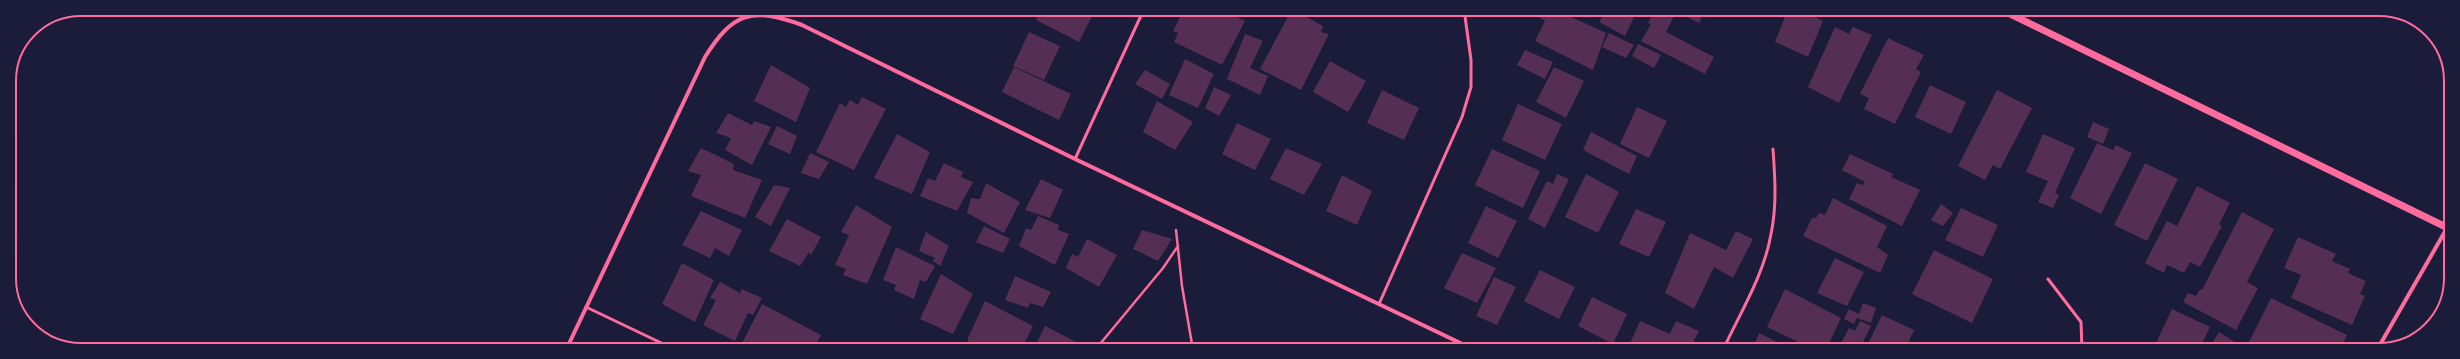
<svg xmlns="http://www.w3.org/2000/svg" width="2460" height="359" font-family="'Zilla Slab',serif">
  <rect width="100%" height="100%" fill="#1b1b3a"/>
  <path fill="#542f53" d="M1042,9H1084L1083,11L1092,16L1079,42L1036,20Z
    M1180,9H1221L1245,21L1222,65L1174,42L1178,33L1173,31L1183,11Z
    M1235,9H1249L1247,15Z
    M1292,9L1323,26L1321,32L1329,34L1301,90L1260,69Z
    M1542,9H1567L1565,14L1606,33L1593,70L1535,41L1545,21L1538,16Z
    M1607,9L1614,13L1616,9H1638L1625,36L1599,22Z
    M1655,9H1661L1674,16L1666,32L1714,57L1705,74L1641,41L1651,24L1648,23Z
    M1671,9H1705L1699,23Z
    M1788,9H1799L1823,21L1808,57L1775,42Z
    M1835,27L1849,34L1853,27L1872,35L1839,103L1808,87Z
    M1029,32L1060,46L1044,80L1013,66Z
    M1609,33L1634,45L1626,58L1602,47Z
    M1245,34L1263,41L1250,68L1268,76L1260,95L1227,79Z
    M1888,38L1924,55L1916,69L1921,72L1895,124L1864,109L1869,98L1860,94Z
    M1638,44L1661,55L1654,68L1632,56Z
    M1525,50L1553,62L1545,79L1517,65Z
    M1185,59L1214,74L1198,108L1169,95Z
    M1330,61L1366,81L1348,112L1313,92Z
    M771,65L810,88L796,122L754,101Z
    M1014,67L1071,94L1059,120L1002,92Z
    M1554,67L1584,81L1566,118L1536,102Z
    M1145,70L1170,84L1162,99L1135,84Z
    M1930,85L1966,102L1951,134L1915,117Z
    M1214,87L1231,95L1219,116L1205,108Z
    M1382,90L1419,108L1404,140L1367,123Z
    M1997,90L2032,108L2000,169L1993,165L1985,180L1958,166Z
    M862,97L886,109L854,170L816,152L840,103L846,107L850,100L858,105Z
    M1157,101L1193,122L1175,150L1143,132Z
    M1518,104L1562,124L1545,160L1502,140Z
    M1637,107L1667,121L1649,158L1620,144Z
    M728,113L752,125L754,121L771,127L752,165L725,150L731,138L716,133Z
    M2093,122L2109,129L2103,144L2087,137Z
    M1237,123L1271,139L1255,170L1222,154Z
    M777,126L797,136L790,154L768,144Z
    M1591,132L1637,156L1629,174L1583,150Z
    M897,134L930,152L912,194L874,178Z
    M2043,134L2075,148L2055,193L2059,195L2053,208L2038,202L2048,181L2026,172Z
    M2097,143L2113,150L2116,145L2132,153L2101,214L2070,198Z
    M701,148L734,164L733,170L762,180L745,218L691,196L701,175L688,171Z
    M1286,148L1322,164L1304,195L1270,179Z
    M1492,149L1540,171L1523,208L1475,185Z
    M810,153L829,162L819,179L801,173Z
    M1850,154L1893,174L1891,177L1920,190L1902,226L1849,199L1857,183L1863,185L1865,182L1842,170Z
    M944,163L963,172L961,177L973,182L957,211L920,196L928,178L935,181Z
    M2145,163L2178,179L2147,241L2114,225Z
    M1557,174L1569,179L1545,228L1528,219L1547,181L1553,184Z
    M1586,174L1619,192L1598,233L1565,217Z
    M1342,175L1372,191L1357,225L1326,211Z
    M1041,179L1063,190L1050,218L1025,210Z
    M986,183L1020,202L1004,233L967,213L971,198L980,199Z
    M774,185L790,188L771,226L755,217Z
    M2197,186L2230,203L2219,224L2222,226L2200,267L2190,262L2184,273L2167,265L2164,273L2145,263L2167,221L2177,226Z
    M1833,198L1887,226L1877,247L1888,255L1880,273L1803,236L1812,218H1816L1819,213L1825,215Z
    M1941,204L1953,213L1943,226L1931,220Z
    M856,205L892,227L867,284L843,275L846,269L835,265L849,235L841,232Z
    M1486,206L1517,221L1498,258L1468,243Z
    M1961,208L1998,225L1983,257L1945,240Z
    M1636,209L1666,222L1649,257L1619,244Z
    M701,211L742,230L729,256L715,248L710,258L682,245Z
    M2242,212L2274,229L2247,282L2258,288L2236,330L2183,302L2188,293L2196,296L2200,289L2202,290Z
    M1038,216L1059,225L1058,230L1069,234L1055,265L1019,246L1026,228L1031,230Z
    M787,219L821,237L811,255L809,252L800,266L769,251Z
    M984,226L1010,239L1003,253L976,242Z
    M1142,230L1172,239L1158,261L1133,249Z
    M1736,231L1753,239L1733,278L1714,267L1694,309L1665,293L1690,233L1726,250Z
    M926,232L949,246L940,266L933,261L935,258L919,251Z
    M2298,237L2336,254L2332,261L2350,269L2348,273L2366,281L2360,294L2365,296L2352,325L2291,298L2301,275L2284,268Z
    M1087,239L1117,255L1099,287L1066,268L1072,254L1078,257Z
    M896,247L935,266L926,282L920,280L914,299L894,290L896,285L883,280Z
    M1934,250L1993,279L1972,323L1912,294Z
    M1462,253L1496,268L1477,303L1444,288Z
    M1835,258L1864,272L1847,306L1817,293Z
    M682,263L714,280L695,322L662,304Z
    M1540,270L1575,287L1559,319L1524,301Z
    M941,274L973,294L953,334L920,319Z
    M1015,276L1051,292L1043,307L1030,303L1028,308L1005,300Z
    M1494,277L1516,287L1497,325L1476,316Z
    M720,282L740,293L742,289L762,298L753,315L748,313L735,341L703,325L716,300L710,298Z
    M1785,289L1841,318L1826,350H1815L1767,327Z
    M1592,297L1627,314L1613,344L1578,326Z
    M2271,298L2347,335L2340,350H2300L2283,342L2279,350H2266L2249,342Z
    M985,301L1033,326L1021,350H968V338Z
    M1863,303L1876,308L1871,323L1857,318L1854,324L1844,319L1849,309L1859,314Z
    M762,304L821,335L813,350H745L740,347Z
    M2172,309L2210,327L2199,350H2171L2156,343Z
    M1882,315L1914,330L1905,350H1865Z
    M1640,321L1670,334L1676,321L1699,331L1689,350H1627Z
    M1860,321L1871,326L1859,350H1844L1839,347L1849,328L1855,331Z
    M1045,326L1082,345L1080,350H1033Z
    M2219,332L2235,342L2230,350H2208Z
    M1759,333L1793,350H1752Z"/>
  <g fill="none" stroke-linecap="round" stroke-linejoin="round">
    <path stroke="#ff6b9d" stroke-width="2.5" d="M1176,230L1182,286L1193,350
      M1095,350L1163,268L1178,246"/>
    <path stroke="#ff6b9d" stroke-width="3" d="M1075,159L1144,9
      M2048,279L2081,322L2082,350
      M1379,304L1462,117L1471,87V60L1464,9
      M586,307L676,350
      M1723,350C1740,313 1764,275 1771,234C1777,206 1775,177 1773,149"/>
    <path stroke="#ff6b9d" stroke-width="4" d="M566,350L705,57C733,12 752,7 802,25L1075,159L1475,350
      M2377,350L2447,228"/>
    <path stroke="#ff6b9d" stroke-width="7" d="M2000,9L2450,229"/>
  </g>
  <path d="M0 0H2460V359H0ZM81 16H2379A65 65 0 0 1 2444 81V278A65 65 0 0 1 2379 343H81A65 65 0 0 1 16 278V81A65 65 0 0 1 81 16Z" fill="#1b1b3a" fill-rule="evenodd"/>
  <path fill="none" stroke="#ff6b9d" stroke-width="2" d="M81 16H2379A65 65 0 0 1 2444 81V278A65 65 0 0 1 2379 343H81A65 65 0 0 1 16 278V81A65 65 0 0 1 81 16Z"/>
</svg>
